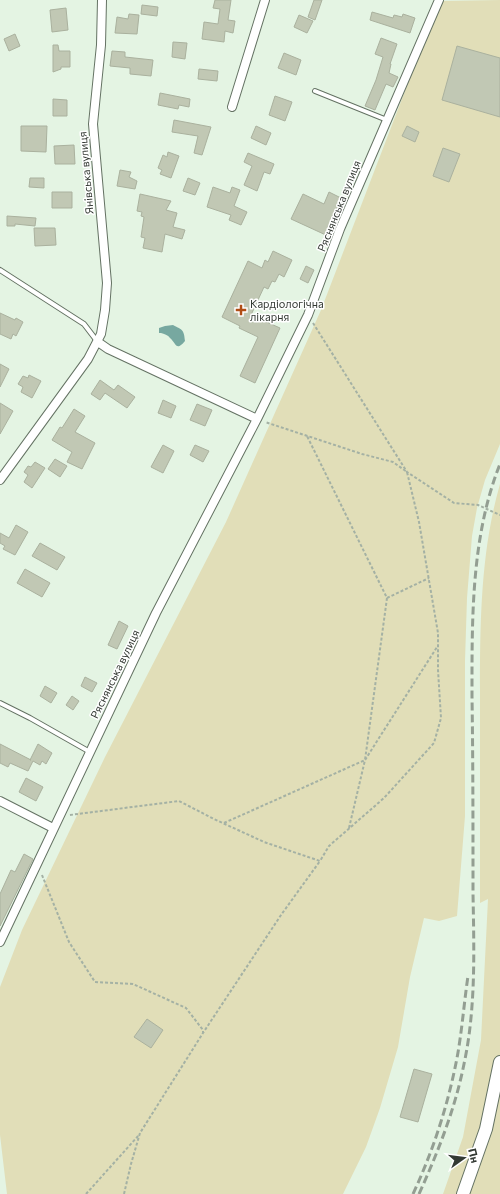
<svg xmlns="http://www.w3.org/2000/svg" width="500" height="1194" font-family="Commissioner,sans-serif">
  <rect width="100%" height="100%" fill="#e4f4e3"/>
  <path fill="#e1deb8" d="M500,0V444L485,480L477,508L472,536L467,598L465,661V816L457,916L439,921L424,918L410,977L398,1047L380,1108L366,1147L343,1194H7L0,1135V987L22,930L105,757L226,522L321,310L410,78L442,1Z
    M500,484V1194H443L463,1137L481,1040L488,899L480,903C480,838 480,774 480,709C480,634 479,557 500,484Z"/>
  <path fill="#77a8a0" d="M173,325C183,330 184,330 185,341C176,352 176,343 170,338C168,335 164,334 161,333H159V328L165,326Z"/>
  <path fill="#c1c8b4" stroke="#aab19e" d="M215,0H231L228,20L235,21L233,33L225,31L224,42L202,39L204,22L218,24L220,9L213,8Z
    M314,0H322L315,20L308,17Z
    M142,5L158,7L157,16L141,14Z
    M66,8L68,30L52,32L50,10Z
    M372,12L393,18L394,15L402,17L403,14L415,18L410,33L370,20Z
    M129,14L139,15L137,34L115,33L117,17L128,19Z
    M299,15L313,21L307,33L294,27Z
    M15,34L20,46L9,51L4,39Z
    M381,38L397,44L390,64H391L389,73L398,77L393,87L386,84L375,110L365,106L376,80L383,57L375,54Z
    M173,42L187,43L185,59L172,57Z
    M53,45H58L59,51H70V67H61V69L53,72Z
    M457,46L500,58V117L442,100Z
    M112,51L125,52V57L153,60L151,76L130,74V68L110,66Z
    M284,53L301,60L296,75L278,68Z
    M199,69L218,71L217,81L198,79Z
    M160,93L190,99L189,107L179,105L178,109L158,105Z
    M275,96L292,102L285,121L269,115Z
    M53,99L67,100V116H53Z
    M174,120L211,127L202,155L194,153L198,136L172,132Z
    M21,126H47L46,152L21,151Z
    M256,126L271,133L266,145L251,138Z
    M407,126L419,132L415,142L402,136Z
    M74,145L75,164H55L54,146Z
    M443,148L460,154L449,182L433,176Z
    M168,152L179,156L171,178L160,174L162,170L158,168L163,155L167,157Z
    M248,153L274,164L270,174L264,172L257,191L244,185L252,166L244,162Z
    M120,170L131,172L129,177L137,181L135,189L117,186Z
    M30,178H44V188L29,187Z
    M188,178L200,183L195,195L183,191Z
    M213,187L230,193L232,187L240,190L234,206L247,212L241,225L229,220L231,215L207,207Z
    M52,192H72V208H52Z
    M329,192L345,200L328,236L291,219L303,194L324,204Z
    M140,194L171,201L166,210L177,213L173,227L185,230L182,239L165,234L162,252L143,248L145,238L141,237L144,217L141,216L142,212L137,211Z
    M7,216L36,218L35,226L15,224V226H7Z
    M34,228H55L56,245L35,246Z
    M273,251L292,260L284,277L279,274L275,282L272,281L268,289L264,287L251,315L280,328L255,383L240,376L258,337L239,328L240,326L222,317L248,261L262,268L265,260L268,262Z
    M306,266L314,270L308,283L300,279Z
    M0,313L15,320L16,318L23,322L16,336L13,334L11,339L0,334Z
    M0,364L9,369L0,387Z
    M29,375L41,381L32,398L21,392L23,387L18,384L23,376L28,378Z
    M100,380L114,390L118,385L135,397L127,408L105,393L100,400L91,394Z
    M163,400L176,406L171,418L158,413Z
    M0,403L13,411L0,434Z
    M197,404L212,410L205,426L190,420Z
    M74,409L85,416L75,432L95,443L82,469L67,462L72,452L52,440L60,427L62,428Z
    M163,445L174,451L163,473L151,467Z
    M195,445L209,451L203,462L190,455Z
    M55,459L67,466L60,477L48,469Z
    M35,462L45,468L32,488L24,482L28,475L24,472L28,466L31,467Z
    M16,525L28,532L15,555L3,549L5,546L0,543V533L9,538Z
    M40,543L65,557L57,570L32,556Z
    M25,569L50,583L42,597L17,583Z
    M119,621L128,626L117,649L108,645Z
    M85,677L97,683L92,692L81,686Z
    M45,686L57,693L51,703L40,696Z
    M72,696L79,701L73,710L66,705Z
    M0,744L31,760H30L38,744L52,753L46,764L42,761L40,765L33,761L28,771L10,763L8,767L0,763Z
    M26,778L43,787L36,801L19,792Z
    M24,854L33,859L0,926V894L11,870L15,872Z
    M147,1019L163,1030L151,1048L134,1037Z
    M414,1069L432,1074L418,1122L400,1117Z"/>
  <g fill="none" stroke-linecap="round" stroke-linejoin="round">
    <g stroke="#647263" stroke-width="6">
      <path id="service" d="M315,91L387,120
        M0,270L84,324L97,341
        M0,703L30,718L90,752"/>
    </g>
    <g stroke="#647263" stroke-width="10">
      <path id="minor" d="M232,107L265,0
        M98,342L108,349L257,419
        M0,480L88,359L101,334L105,310L107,283L93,124L101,45L102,0
        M0,801L53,828
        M0,942L156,613L257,419L308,315L340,229L439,0"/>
    </g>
    <g stroke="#647263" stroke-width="14">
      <path id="secondary" d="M463,1194L486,1129L500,1062"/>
    </g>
    <path stroke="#a4b1a4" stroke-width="2" stroke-dasharray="3 2" stroke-linecap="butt" d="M313,323L407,472L454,503L478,505L500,515
      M387,598L429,578
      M70,815L179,801L214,819L264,842L320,861L329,846L384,798L434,743L441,718L438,670V633L419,522L407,472L393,462L362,454L265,422
      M224,823L365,760L387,598L307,436
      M349,828L365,760L437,647
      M42,875L69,942L95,982L133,984L186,1008L203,1030V1033
      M86,1194L139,1135
      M124,1194L131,1164L140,1133L203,1033L281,915L320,861"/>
    <use href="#service" stroke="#fff" stroke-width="4"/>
    <use href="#minor" stroke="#fff" stroke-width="8"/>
    <use href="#secondary" stroke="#fff" stroke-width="12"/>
    <path stroke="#939e92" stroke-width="3" stroke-dasharray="8 4" stroke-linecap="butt" d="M413,1194C433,1151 448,1105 457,1058C462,1031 464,1003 468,976
      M419,1194C438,1152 455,1109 464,1064C476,1008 474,950 473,893C473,827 473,761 472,696C472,618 471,537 500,464"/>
  </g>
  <path fill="#b04d15" stroke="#fff" stroke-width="1.5" d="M239 304h4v4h4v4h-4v4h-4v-4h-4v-4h4z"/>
  <g text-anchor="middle" stroke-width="3" stroke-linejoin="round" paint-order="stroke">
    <g font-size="11" fill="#333933" stroke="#fff">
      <text transform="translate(86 173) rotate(-95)" y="4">Янівська вулиця</text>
      <text transform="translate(339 206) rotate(-68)" y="4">Ряснянська вулиця</text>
      <text transform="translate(115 674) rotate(-64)" y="4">Ряснянська вулиця</text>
    </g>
    <g font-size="11" fill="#333933" stroke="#fff" text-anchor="start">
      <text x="250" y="308">Кардіологічна<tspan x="250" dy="13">лікарня</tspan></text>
    </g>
  </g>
  <g transform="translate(464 1158) rotate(76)" stroke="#ffffff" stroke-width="3" paint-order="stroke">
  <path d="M0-3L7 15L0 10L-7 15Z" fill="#333933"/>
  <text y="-6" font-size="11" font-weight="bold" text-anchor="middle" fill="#333933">Пн</text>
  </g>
</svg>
